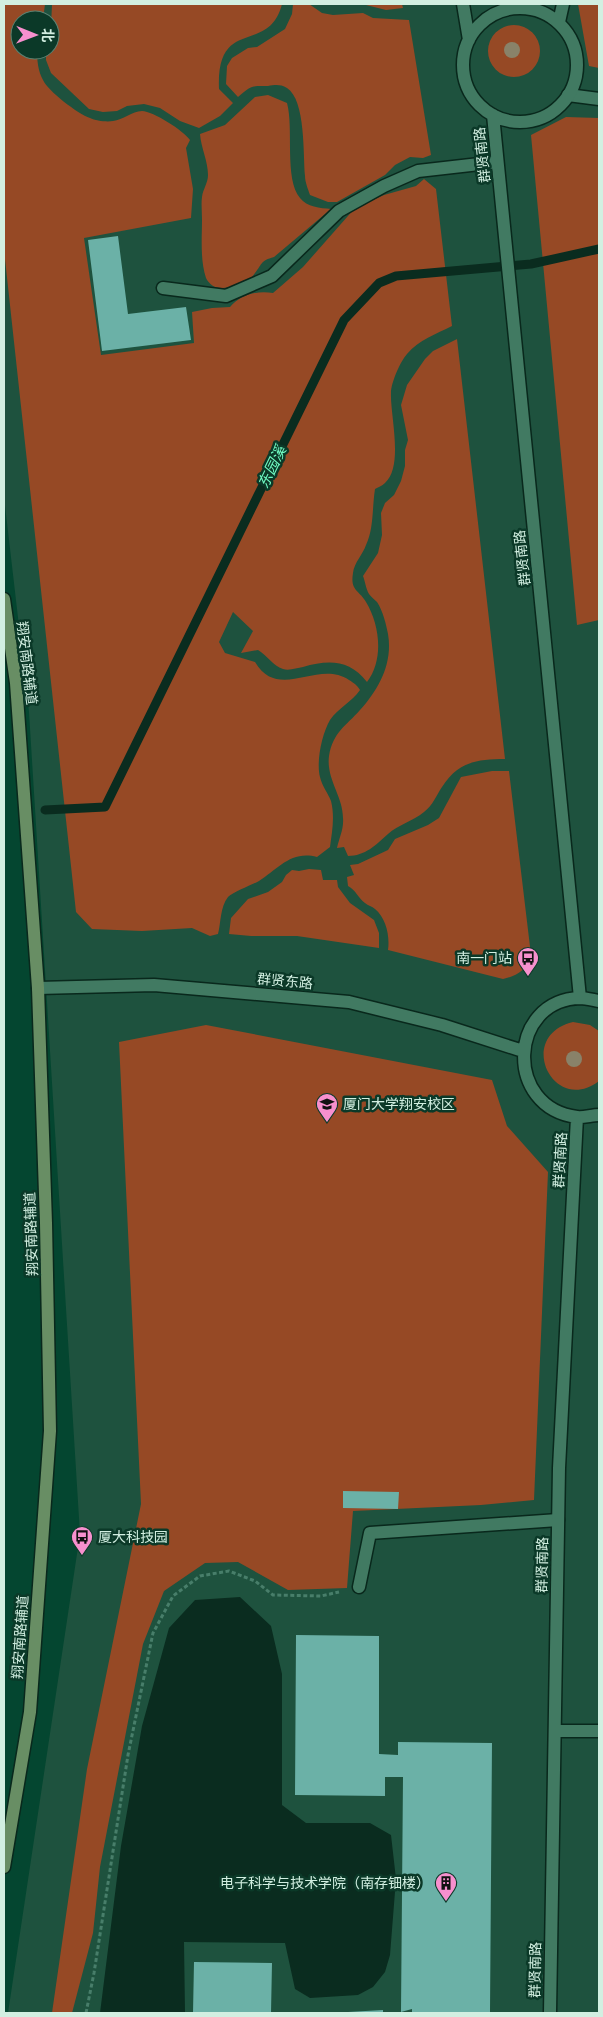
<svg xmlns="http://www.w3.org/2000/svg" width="603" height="2017" font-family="Manrope,'Noto Sans SC',sans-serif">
  <rect width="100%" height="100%" fill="#044630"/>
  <path fill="#1e523e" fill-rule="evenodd" d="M4,4H599V2013H8L80,1534L29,712L4,497ZM20,20H50V50H20Z"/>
  <path fill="#964925" d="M4,4H45L43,20H20V50H37C37,60 38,71 43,80C48,91 78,114 90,118C96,121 107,122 113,121C123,120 132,111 142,111C153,111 184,131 190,140L186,148L193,189L191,218L84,238L101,355L194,343L192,312L212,308L230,307C240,295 257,290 273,293L303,267L355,208L384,195L416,186L424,179L436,189L452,326C436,334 419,340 407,354C400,362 391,383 391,393C390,415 404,466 385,483C382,486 378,487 375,489C372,508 374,528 366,545C363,554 354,563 353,573C350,591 359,590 366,602C380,625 384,660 367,682C349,659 328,660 303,667C297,668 289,671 283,669C273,666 267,655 258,650L241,653L253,631L233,612L219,642L225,653L255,662C279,702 317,659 349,680C354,683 357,685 360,690C352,702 338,708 330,720C322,734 316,761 320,777C322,786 328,793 331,801C335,817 332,832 330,847L317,857C291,850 278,869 259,881C252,885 233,892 228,897C220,907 221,923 218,934L210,936L192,928L142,931L92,929L76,912L4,250Z
    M52,4H282C269,56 216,15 219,89L233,103L220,116L199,128L180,121L160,108L144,104L127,106L117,111L103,112L89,109L51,73L46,60V50H50Z
    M293,4H309L322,13L333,15L363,13L373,18L409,20L431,155L423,158L410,157L395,165L385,175L337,202H328L310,195C308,189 305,182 305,176C303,156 306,100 287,88C280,84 275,85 268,86C251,86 252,85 238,97L226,84L227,66L232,58L248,48L257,47L285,29L292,14Z
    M362,4H402L403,8L386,10Z
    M578,4H599V68L589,66Z
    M488 51a26 26 0 1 1 52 0a26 26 0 1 1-52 0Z
    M268,95L287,103C294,128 284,179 300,198C307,207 320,208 331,209L274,257C260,261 263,263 255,273C249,283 231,288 221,288C214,288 209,284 206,278C200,260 202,238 202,220C202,212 201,204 202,197C203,189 208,183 208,175C208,161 201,148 200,134L225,125L255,97Z
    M566,117L599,118V620L577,625L531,135Z
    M457,339L505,759C477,759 458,762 442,787C436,796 433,805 424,812C413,821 398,825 388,834C376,845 365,856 348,856L344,847L337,848C339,838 344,829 343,818C343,796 326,779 329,756C333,732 346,726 360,710C379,689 393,663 388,634C386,624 383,611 377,602C374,599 371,597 369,594C366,589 365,581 363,576L378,553L382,535L381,513L385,503L394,495L401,481L405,466V450L408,440L401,405L407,385L425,359L433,351Z
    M492,771H509L531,955C528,969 517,976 503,979L388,950C390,936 386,918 375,909C372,906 368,906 365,903C358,898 356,890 348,886L347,877L354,875L350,865L358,864L388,850L395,839L428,825L439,818L461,777Z
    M309,869L321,870L323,880H337L338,887L350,903L374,920L379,933V948L297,936H251L229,934L231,918L248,899L268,892L282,882L286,875L292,870L299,871Z
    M573,1022L590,1025L599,1031V1081C553,1116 515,1036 573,1022Z
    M206,1025L492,1080L507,1126L548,1172L534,1500L481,1505L353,1511L347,1588L288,1590L238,1562L205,1563L164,1591L143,1644L100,1867L93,1933L72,2013H52L87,1769L141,1504L119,1042Z"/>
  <path fill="#0a2c1f" d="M240,1597L271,1626L282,1674V1805L306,1823H370L391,1835L396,1879L390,1955L385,1972L373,1987L358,1995L310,1998L295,1989L285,1943L184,1942L185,2013H100L121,1846L142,1726L169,1628L195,1600Z"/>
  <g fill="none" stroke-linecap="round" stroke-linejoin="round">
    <path stroke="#0a2c1f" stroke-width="9" d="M45,810L105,807L344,320L379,283L396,276L531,264L599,249"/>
  </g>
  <path fill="#6bb1a7" d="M118,236L128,314L186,307L191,340L102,351L88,240Z
    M343,1491L399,1492L398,1509L343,1508Z
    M296,1635L379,1636V1754L398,1755V1742L492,1743L490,2013H412V2009L401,2012L403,1777H385V1796L295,1795Z
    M194,1962L272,1963L271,2013H193Z
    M383,2010V2013H348V2012Z"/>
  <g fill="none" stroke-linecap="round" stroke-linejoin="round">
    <g stroke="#09281c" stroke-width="15">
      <path id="service" d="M568,95L599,99
        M163,288L226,296L272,276L339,211L384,186L418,171L497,162
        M359,1587L370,1533L558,1520"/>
    </g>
    <g stroke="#09281c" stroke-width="15">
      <path id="minor" d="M463,4L469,40
        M463 65a57 57 0 1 1 114 0a57 57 0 1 1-114 0Z
        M559,22L563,4
        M493,115L580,998
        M38,988L154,985L349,1002L442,1025L523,1051
        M599,1001C593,1000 586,998 580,998C508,1000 504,1108 577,1117C583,1118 592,1115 599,1115
        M555,1731H599
        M550,2013L559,1468L577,1117"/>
    </g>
    <g stroke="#09281c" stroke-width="15">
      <path id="secondary" d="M4,599L16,683L38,988L46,1223L50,1431L30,1712L4,1867"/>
    </g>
    <path stroke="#487e6a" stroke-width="3" stroke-dasharray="4 2.5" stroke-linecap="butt" d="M86,2013L94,1973L128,1755L153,1633L173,1596L200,1576L229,1571L255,1581L273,1595L321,1596L339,1592"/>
    <use href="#service" stroke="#417a62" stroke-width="12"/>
    <use href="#minor" stroke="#417a62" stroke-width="12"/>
    <use href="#secondary" stroke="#688e64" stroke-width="12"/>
  </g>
  <g fill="#898269">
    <circle cx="512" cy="50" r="8"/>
    <circle cx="574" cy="1059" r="8"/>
  </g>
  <defs>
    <g id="bus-pin" transform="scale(1.125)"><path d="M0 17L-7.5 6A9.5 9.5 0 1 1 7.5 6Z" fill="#f790ce" stroke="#0b3928"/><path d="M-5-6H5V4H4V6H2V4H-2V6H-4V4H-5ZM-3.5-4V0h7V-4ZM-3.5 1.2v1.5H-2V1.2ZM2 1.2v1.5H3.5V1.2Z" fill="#111"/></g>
    <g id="university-pin" transform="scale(1.125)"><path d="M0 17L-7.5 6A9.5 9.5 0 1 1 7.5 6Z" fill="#f790ce" stroke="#0b3928"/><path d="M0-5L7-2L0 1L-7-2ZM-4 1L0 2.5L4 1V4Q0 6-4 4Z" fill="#111"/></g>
    <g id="building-pin" transform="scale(1.125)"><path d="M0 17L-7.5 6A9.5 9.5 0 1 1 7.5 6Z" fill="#f790ce" stroke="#0b3928"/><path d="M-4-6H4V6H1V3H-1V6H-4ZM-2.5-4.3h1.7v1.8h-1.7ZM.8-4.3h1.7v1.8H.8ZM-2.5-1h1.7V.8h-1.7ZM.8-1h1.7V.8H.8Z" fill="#111"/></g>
  </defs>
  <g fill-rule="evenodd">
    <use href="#bus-pin" x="528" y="958"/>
    <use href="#university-pin" x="327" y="1104"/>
    <use href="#bus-pin" x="82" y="1537"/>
    <use href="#building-pin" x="446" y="1883"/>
  </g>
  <g text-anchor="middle" stroke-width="5" stroke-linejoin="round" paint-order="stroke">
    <g font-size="14" fill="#d2efe1" stroke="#0b3928">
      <text transform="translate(482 155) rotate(-96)" y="5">群贤南路</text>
      <text transform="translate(522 558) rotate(-96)" y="5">群贤南路</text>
      <text transform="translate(27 663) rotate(83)" y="5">翔安南路辅道</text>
      <text transform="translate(285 981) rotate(5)" y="5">群贤东路</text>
      <text transform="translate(560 1160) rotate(-87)" y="5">群贤南路</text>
      <text transform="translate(31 1234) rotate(-92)" y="5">翔安南路辅道</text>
      <text transform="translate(542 1565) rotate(-89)" y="5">群贤南路</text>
      <text transform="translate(20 1637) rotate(-86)" y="5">翔安南路辅道</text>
      <text transform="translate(535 1970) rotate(-89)" y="5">群贤南路</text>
    </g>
    <g font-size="14" fill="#d2efe1" stroke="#0b3928" text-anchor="end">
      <text x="512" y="963">南一门站</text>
      <text x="343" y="1109" text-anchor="start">厦门大学翔安校区</text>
      <text x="98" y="1542" text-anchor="start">厦大科技园</text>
      <text x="430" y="1888">电子科学与技术学院（南存钿楼）</text>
    </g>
    <g font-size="15" font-style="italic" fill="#70f9c1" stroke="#0b3928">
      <text transform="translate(272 467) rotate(-64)" y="5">东园溪</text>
    </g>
  </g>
  <rect width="603" height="2017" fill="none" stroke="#d2efe1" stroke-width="10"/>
  <g transform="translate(35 35) rotate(91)"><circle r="24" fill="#0b3928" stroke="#5b8272"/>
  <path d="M0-4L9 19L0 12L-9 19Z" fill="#f790ce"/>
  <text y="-8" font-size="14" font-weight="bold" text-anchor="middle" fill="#d2efe1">北</text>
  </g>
</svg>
